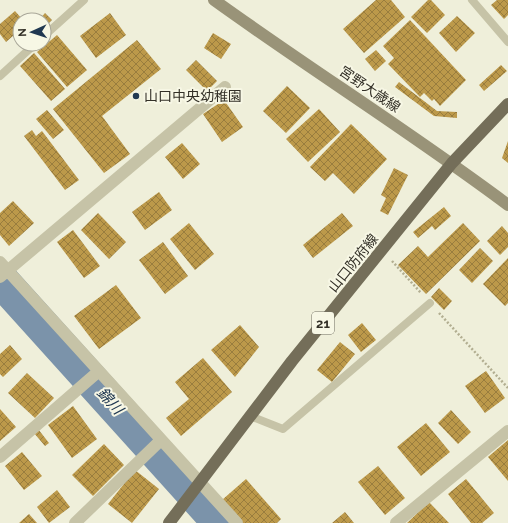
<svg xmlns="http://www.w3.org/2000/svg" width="508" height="523" font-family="Raleway,'Noto Sans JP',sans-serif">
  <defs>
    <pattern id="building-cross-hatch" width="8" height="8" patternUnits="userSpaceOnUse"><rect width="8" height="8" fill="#bc994a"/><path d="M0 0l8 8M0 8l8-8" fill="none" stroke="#997d3e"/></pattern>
  </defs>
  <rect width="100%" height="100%" fill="#efefda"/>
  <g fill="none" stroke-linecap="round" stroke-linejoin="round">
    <path stroke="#7b93aa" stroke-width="35" d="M0,279L220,523"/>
  </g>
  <path fill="url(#building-cross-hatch)" d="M376,0H391L405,17L364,53L343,29Z
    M428,0H431L445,15L427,33L411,17Z
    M497,0H508V15L504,19L491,5Z
    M15,11L23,20H20V42L14,35L6,42L0,34V24Z
    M45,13L52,20L44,28V20H39Z
    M110,13L126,35L96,58L80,36Z
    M457,16L475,33L456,52L439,33Z
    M410,20L466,80L440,106L434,99L432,101L424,93L420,97L388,64L394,58L383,46Z
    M213,33L231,44L221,59L204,48Z
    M57,35L87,70L67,87L37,52Z
    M137,40L161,69L102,116L130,154L104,173L53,109Z
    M376,50L386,61L375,71L365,59Z
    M34,53L65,89L51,101L20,66Z
    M196,60L217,81L207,91L186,70Z
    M501,65L507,71L484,91L479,85Z
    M399,82L437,111L457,112V118L434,116L395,87Z
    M287,86L310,108L286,133L263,111Z
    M224,100L243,127L222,142L203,114Z
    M319,109L340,132L308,162L286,139Z
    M47,110L64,130L53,139L36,119Z
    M351,124L387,159L354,194L333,173L325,181L310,167Z
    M32,130L36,136L42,131L79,180L65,190L24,136Z
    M508,141V163L502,158Z
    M182,143L200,164L183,179L165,157Z
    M394,168L408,175L388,215L380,211L386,198L381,195Z
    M159,192L172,210L145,230L132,212Z
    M13,201L34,223L9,246L0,235V213Z
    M444,207L451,216L435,230L432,226L418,238L413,232Z
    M98,213L126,242L109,259L81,230Z
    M342,213L353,226L313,258L303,245Z
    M189,223L214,254L195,270L170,239Z
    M463,223L480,241L426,294L398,265L418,246L428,257Z
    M502,226L508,233V247L500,255L487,241Z
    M73,230L100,266L84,278L57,242Z
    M163,242L188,276L165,294L139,260Z
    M480,248L493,261L472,283L459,270Z
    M508,258V303L505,306L483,284Z
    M116,285L141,318L99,349L74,316Z
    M439,288L452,301L444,310L431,297Z
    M362,323L376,340L361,352L348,335Z
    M240,325L259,347L235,377L211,350Z
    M340,342L355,354L332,382L317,370Z
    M10,345L22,359L3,377L0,374V354Z
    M203,358L232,392L181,436L166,418L189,399L175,382Z
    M486,371L505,398L485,413L465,386Z
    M27,373L54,398L35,418L8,393Z
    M73,406L97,439L72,458L48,425Z
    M0,409L16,427L0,441Z
    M451,410L471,432L458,444L438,423Z
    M426,423L450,452L421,476L397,447Z
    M38,429L49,443L45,446L34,433Z
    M508,440V481L488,457Z
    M104,444L124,465L93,496L72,475Z
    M22,452L42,476L24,490L5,466Z
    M378,466L405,498L385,515L358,482Z
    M135,470L159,489L132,523L108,504Z
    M246,479L281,519L277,523H242L222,500Z
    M466,479L494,513L482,523H471L448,494Z
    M57,490L70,507L49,523L37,507Z
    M429,502L449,523H407Z
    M345,512L354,523H332Z
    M29,514L37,523H19Z"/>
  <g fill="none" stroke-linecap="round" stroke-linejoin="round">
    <path stroke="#b2ae91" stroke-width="2.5" stroke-dasharray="2 2" stroke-linecap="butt" d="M392,261L421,293
      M439,313L508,388"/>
    <path stroke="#c6c3a7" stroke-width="8" d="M472,0L508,42
      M44,36L84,0
      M0,76L35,44
      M250,416L283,429L430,303"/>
    <path stroke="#c6c3a7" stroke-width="12" d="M0,262L237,523
      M0,277L225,87
      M0,457L99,371
      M75,523L161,440
      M396,523L508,431"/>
    <path stroke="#999378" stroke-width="12" d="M214,0C311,70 412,133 508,205"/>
    <path stroke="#746e59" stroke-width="12" d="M169,523L292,361L452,163L508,104"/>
  </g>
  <circle fill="#203851" stroke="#f7f7e5" stroke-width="1.5" cx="136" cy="96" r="4"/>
  <g text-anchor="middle" stroke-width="4" stroke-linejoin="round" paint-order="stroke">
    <rect fill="#f7f7e5" stroke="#6e6c60" stroke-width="1" x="312" y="312" width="22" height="22" rx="3"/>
    <g font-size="13" font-weight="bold" fill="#333027">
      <text x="323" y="328">21</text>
    </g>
    <g font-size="14" fill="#333027" stroke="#f7f7e5">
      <text transform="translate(370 89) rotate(34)" y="5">宮野大歳線</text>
      <text transform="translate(353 263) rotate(-51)" y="5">山口防府線</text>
    </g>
    <g font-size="14" fill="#333027" stroke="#f7f7e5" text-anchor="start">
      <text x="144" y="101">山口中央幼稚園</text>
    </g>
    <g font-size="15" font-style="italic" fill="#203851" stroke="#f7f7e5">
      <text transform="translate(110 401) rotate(48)" y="5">錦川</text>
    </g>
  </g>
  <g transform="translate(32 32) rotate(267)"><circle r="19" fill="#f7f7e5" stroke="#a9a799"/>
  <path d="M0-3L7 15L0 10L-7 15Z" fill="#203851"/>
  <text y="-6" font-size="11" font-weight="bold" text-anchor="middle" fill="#333027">N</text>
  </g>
</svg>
